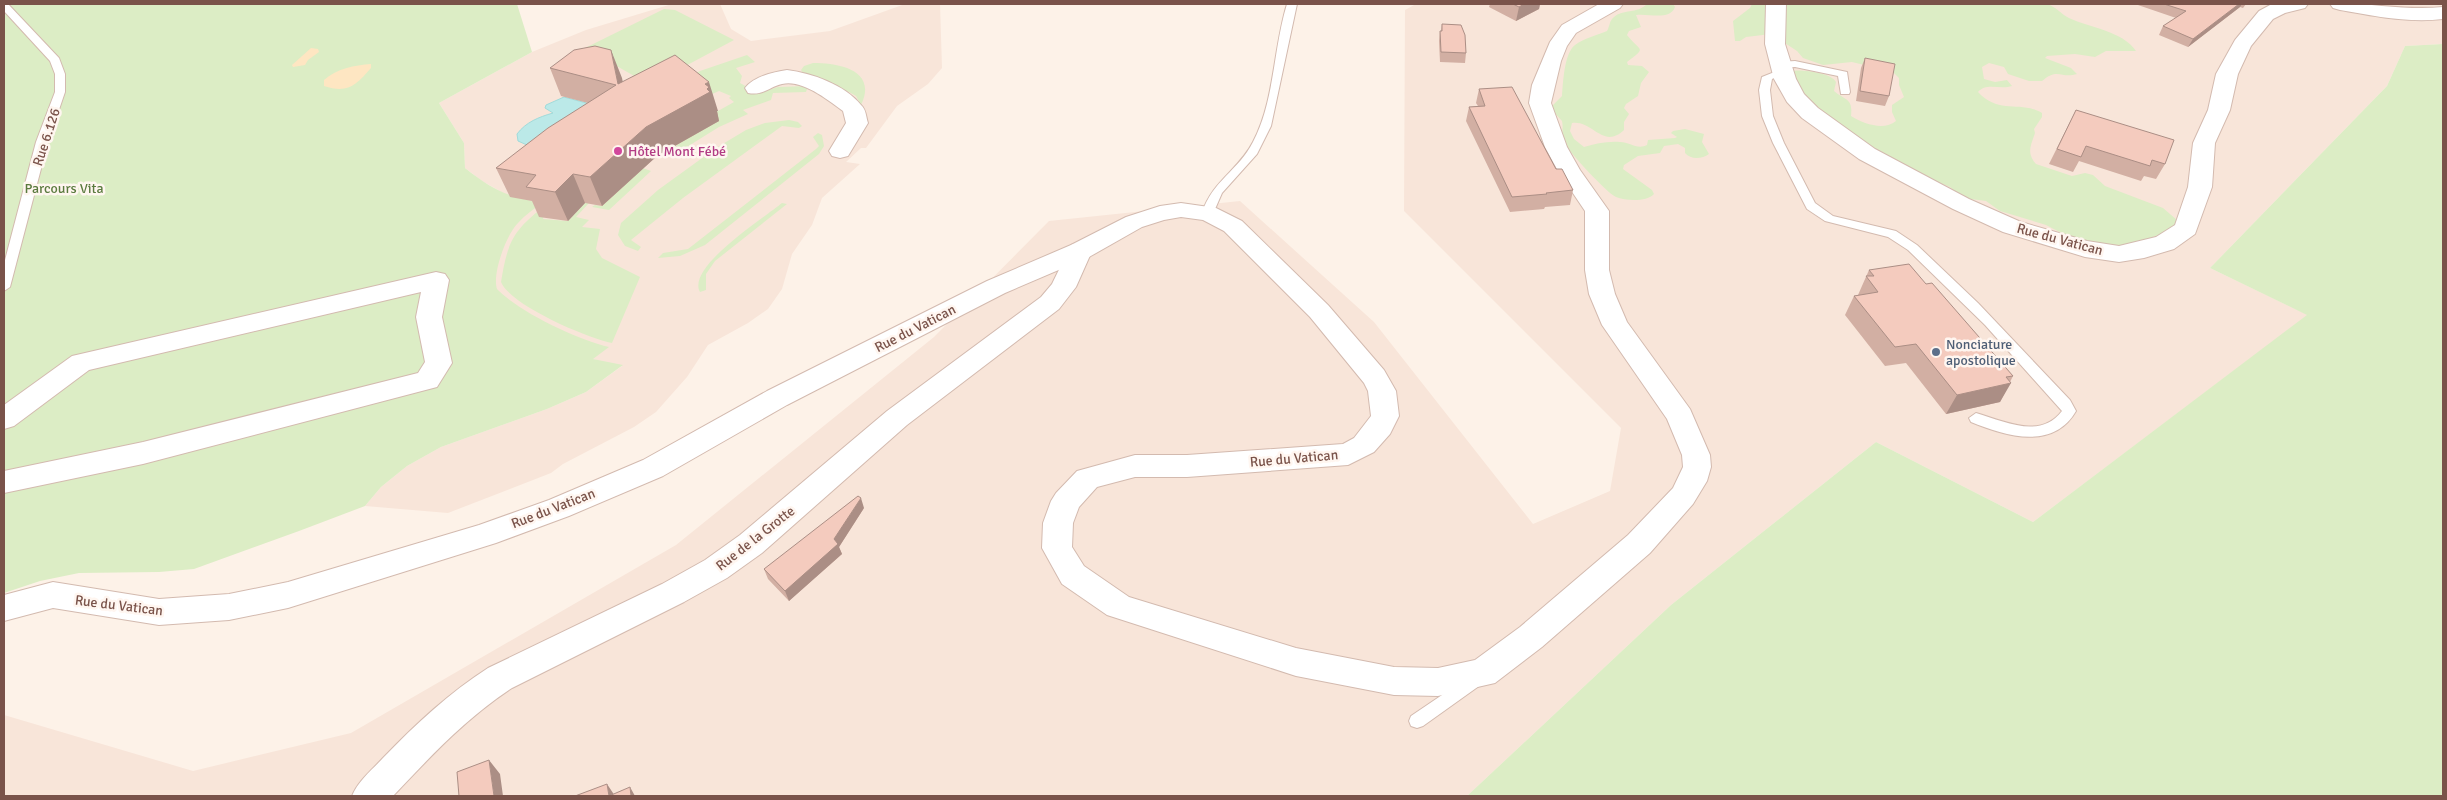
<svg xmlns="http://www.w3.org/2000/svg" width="2447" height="800" font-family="Signika,sans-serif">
  <rect width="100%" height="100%" fill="#fdf2e8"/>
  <path fill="#f8e5d9" d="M672,4H720L731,29L751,41L830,31L905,4H940L942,68L928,84L897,106L866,148H861L846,162L860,164L822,198L812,225L792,254L782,289L768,309L748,323L708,345L687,377L656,412L634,427L563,464L551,473L448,513L365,506L381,487L407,466L441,447L547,409L586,392L622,366L592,359L486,288L512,198L482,181L465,168L464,143L439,103L532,52L586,30Z
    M1416,4H2443V44L2405,46L2387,86L2210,268L2308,315L2033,522L1876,442L1671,605L1467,796H4V715L193,771L351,733L676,545L934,337L1049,221L1240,201L1374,322L1533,524L1610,491L1621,428L1404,211L1405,10Z"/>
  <path fill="#dcedc5" d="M4,4H517L532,52L439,103L464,143L465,168C493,190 508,197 542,203C534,209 525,215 518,223C506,235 492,274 497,289C519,312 578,340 609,347L593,359L623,365L586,392L547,409L441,447L407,466L381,487L365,506L299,531L194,569L159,572L79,573L40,581L4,593Z
    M1647,4H1673L1675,7C1670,21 1648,13 1636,15L1641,27L1629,31L1627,35C1641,53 1647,46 1627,62L1628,65L1642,66L1649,72L1641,83L1638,96L1626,104L1624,108L1629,114L1624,122V130C1603,150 1593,120 1572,123L1570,131L1574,139L1584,147C1595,144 1607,141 1620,142C1630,142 1637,150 1647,145L1648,140L1675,138L1677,137L1671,133L1673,131L1685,129L1704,134L1702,142L1709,154C1702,159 1691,160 1685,153V148L1678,144L1664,146L1660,153L1638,156L1624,165L1623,169L1652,190L1654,194C1647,202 1626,201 1616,197C1607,193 1570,153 1565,144C1560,134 1564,130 1562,121L1552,110V106L1562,96C1563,84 1564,53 1575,45C1585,38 1595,36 1607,31C1610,26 1609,21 1614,17C1623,9 1637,14 1647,4Z
    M1752,4H2046C2058,7 2060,14 2069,18C2090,28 2123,31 2136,51H2106L2095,57L2075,54L2047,56L2045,58L2071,68L2077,74C2061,79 2058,67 2042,81H2029L2008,74L2004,67L1989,63L1982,67L1984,79L1995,82L2007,80L2012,86C2000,90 1986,82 1978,92C1999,115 2020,100 2042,113V117L2034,129L2035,133C2031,145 2026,153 2036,164L2072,176L2085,173L2093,175L2105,186L2163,208L2177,220L2175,226L2168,232L2122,247L2075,240L2046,225L2000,211L1986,201L1963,198L1950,187L1938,182L1916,176L1885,157L1799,96L1792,71C1802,69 1832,73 1836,82L1834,91C1846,101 1853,98 1851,116C1864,124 1884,131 1896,121L1892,112V105L1904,97L1899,85V78L1893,72L1852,62L1823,65L1803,58L1797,51L1771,34L1746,37L1740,41H1735L1733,21L1750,8Z
    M664,9L675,10L734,40L650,85L585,48Z
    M2443,44V796H1467L1671,605L1876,442L2033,522L2307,315L2210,268L2387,86L2405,46Z
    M747,55L755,62L736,68L742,76L740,83L758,93L778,87L808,86L806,92L773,93L771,100L743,110L748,114L719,127L682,150L675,146L716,118V109L718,111L734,102L729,98L731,96L719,91L703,98L680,81L700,71Z
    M813,63C839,63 878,70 861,105L856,96L849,92L805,76L801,70L804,66Z
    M789,120L798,122L802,126L799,128L782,126L683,198L631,240L641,247L638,251L625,246L618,235L621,223L658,190L716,148L746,130L765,123Z
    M818,133L822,135L824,146L819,154L705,245L680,256L658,258L663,253L688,249L816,149L819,146L813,137Z
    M643,168L651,171L609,210L592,207L595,205L602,206Z
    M585,203H589L576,217L589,220L582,227L600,229L596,249L602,258L640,277L612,343C587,338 510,305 501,282C508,239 514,230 547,204L543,219L568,221Z
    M782,203L787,204L715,261L706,274V290L700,292C686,267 764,218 782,203Z"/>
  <path fill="#fee6c2" d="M311,48L318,49L319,52L308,60L305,65L293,67L292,65Z
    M371,64V68C356,85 348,94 324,86V80C336,69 355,65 371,64Z"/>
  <path fill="#bbe9e8" stroke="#a1dbda" d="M564,97L594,105L527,145L518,141L517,134C526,122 539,117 553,113L545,108L546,105Z"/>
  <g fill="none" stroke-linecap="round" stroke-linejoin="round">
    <g stroke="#d3baaf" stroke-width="2">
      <path id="service" d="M4,4H8L59,58L65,74V92L48,142L10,287L4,291V264L36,142L55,92V74L50,61L4,11Z
        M1287,4H1297L1271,126L1257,154L1222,193L1212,216H1204L1202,213C1212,181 1239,170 1253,142C1275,100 1273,49 1287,4Z
        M1795,61L1847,72L1850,92L1849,94H1841L1838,76L1795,67L1780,68L1775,65L1780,62Z
        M1782,69L1787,72L1772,79L1770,90L1773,116L1784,143L1815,203L1833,216L1896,231L1917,245L1978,303L2070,400L2076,411C2053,451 2005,436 1971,422L1969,418L1976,413C2004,421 2040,440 2062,411L1985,325L1908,250L1888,237L1825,221L1807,209L1773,143L1762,116L1759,90L1762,77Z
        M1473,674L1479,676L1481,681L1479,686L1423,726L1417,728L1411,726L1409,721L1411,716Z"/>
    </g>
    <g stroke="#d3baaf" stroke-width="2">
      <path id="minor" d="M1766,4H1786L1785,44L1796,79L1804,94L1818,108L1875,149L1969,199L2021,222L2087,241L2119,246L2156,237L2175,225L2188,187L2193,143L2208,110L2216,74L2235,40L2259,11L2272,4H2308L2305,8L2285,13L2273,19L2251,46L2238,74L2230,110L2215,143L2212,187L2195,234L2174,249L2144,258L2119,262L2085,257L2003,232L1953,209L1859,159L1802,118L1787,102L1774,79L1765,44Z
        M2330,4C2368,2 2405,11 2443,7V19C2408,23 2374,16 2340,10L2333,8Z
        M787,70C812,73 845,85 861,105C866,109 866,117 868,123L848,156L840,158L832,156L829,151L846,123L843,111C828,100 802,79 782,84C769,87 763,96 748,93L745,88C754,76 774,72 787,70Z
        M1080,243L1089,245L1092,251L1076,287L1059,309L907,425L762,553L727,578L684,602L512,688C466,718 430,757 393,796H352C358,781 372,770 383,758C416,724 449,693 488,668L662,584L705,560L740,535L887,411L1041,297L1052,284L1071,245Z
        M436,272L445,274L449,280L442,317L452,363L437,387L143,464L4,493V471L143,442L418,373L425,362L416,317L421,292L89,370L14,426L4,429V405L72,356Z"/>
    </g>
    <g stroke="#d3baaf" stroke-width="2">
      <path id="tertiary" d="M1599,4H1623L1620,8L1576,33L1567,46L1561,61L1551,103L1567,147L1580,170L1609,211V270L1615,294L1627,322L1690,409L1710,455L1711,467L1707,481L1693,504L1650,553L1542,647L1495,683L1438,696L1394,695L1296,676L1107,615L1062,584L1042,548L1043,523L1051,501L1056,493L1077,471L1135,455H1187L1343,444L1354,438L1371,416L1368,391L1364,383L1310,317L1224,231L1203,220L1181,217L1164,220L1142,227L1089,257L1005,293L787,405L663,476L569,516L496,543L288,608L229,620L159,625L53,608L4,621V595L53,582L159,599L229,594L288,582L479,525L549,500L643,460L767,391L987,281L1071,245L1126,217L1160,206L1181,203L1216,208L1242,221L1328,305L1384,370L1396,391L1399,416L1390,434L1374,452L1348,465L1187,477H1135L1097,487L1079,507L1073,523L1072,547L1084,566L1129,597L1296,648L1394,667L1438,668L1475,660L1520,627L1628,535L1673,488L1683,467L1682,455L1667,419L1602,325L1589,294L1585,270V211L1558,171L1545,147L1529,103L1532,85L1550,42L1562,25Z"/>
    </g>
    <use href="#service" fill="#fff" fill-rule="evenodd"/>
    <use href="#minor" fill="#fff" fill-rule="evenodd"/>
    <use href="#tertiary" fill="#fff" fill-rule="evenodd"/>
  </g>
  <path fill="#d2afa3" d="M1490,4H1540L1539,9L1516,21L1489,7Z
    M2135,4H2246L2243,8L2240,7L2188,47L2159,35L2163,26L2176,18Z
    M1442,24L1466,53L1465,63L1440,62L1439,41L1440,31H1441Z
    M1865,58L1889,96L1885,106L1856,101L1861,68Z
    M550,68L622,78V82L718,111H717L719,121L657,156L602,206L585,203L568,221L539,217L532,201L510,197L496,168L588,103L561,96Z
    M1479,89L1556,169L1573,190L1570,205L1545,207L1544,209L1510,212L1466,121L1469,107L1478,106L1476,103Z
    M2076,110L2165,164L2156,179L2144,176L2141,181L2079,161L2073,172L2049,164Z
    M1869,270L1926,284L2013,376L2000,402L1946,414L1906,363L1885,366L1845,315L1854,296L1858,295Z
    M864,508L839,547L842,554L789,601L768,579L764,569Z"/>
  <path fill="#ab8e85" d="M1524,4H1540L1539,9L1516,21L1519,7Z
    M2239,4H2242L2240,7L2188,47L2193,39Z
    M611,50L622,78L629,112L618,84Z
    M709,82L718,111H717L719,121L657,156L602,206L590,177L646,127L705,84Z
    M573,174L585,203L568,221L555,192Z
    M2011,383L2000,402L1946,414L1957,395Z
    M861,498L864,508L839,547L842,554L789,601L785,591L834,539Z
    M489,760L500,774L503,796H494Z
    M607,784L615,796H609Z
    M630,787L635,796H631Z"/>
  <path fill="#f4cbbe" stroke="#ab8e85" d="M1513,4H1524L1519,7Z
    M2164,4H2239L2193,39L2163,26L2186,11Z
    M1442,24L1461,25L1465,35L1466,53L1441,52L1440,31H1442Z
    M595,46L611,50L618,84L675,55L709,82L705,84L709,87L707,89L710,92L646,127L590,177L573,174L555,192L526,187L536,175L496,168L548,128L616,85L550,68L574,50Z
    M1865,58L1895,64L1889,96L1860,91Z
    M1512,87L1556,169H1562L1573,190L1546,193L1547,194L1512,197L1469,107L1485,106L1479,89Z
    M2076,110L2174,140L2165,164L2152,160L2150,166L2086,146L2081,157L2057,149Z
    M1909,264L1926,284L1932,283L2013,376L2006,377L2011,383L1957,395L1916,344L1895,347L1854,296L1878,292L1866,276H1874L1869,270Z
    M858,496L861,498L834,539L838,544L785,591L764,569Z
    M489,760L494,796H459L457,772Z
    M607,784L609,796L630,787L631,796H575Z"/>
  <circle fill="#d1479c" stroke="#fff6f0" stroke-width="2" cx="618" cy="151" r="5"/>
  <circle fill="#5c6f8a" stroke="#fff6f0" stroke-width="2" cx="1936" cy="352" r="5"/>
  <g text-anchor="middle" stroke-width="5" stroke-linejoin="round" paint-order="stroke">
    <g font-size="14" fill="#7a534a" stroke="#fff6f0">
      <text transform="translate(46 137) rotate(-72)" y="5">Rue 6.126</text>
      <text transform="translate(2060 239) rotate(15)" y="5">Rue du Vatican</text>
      <text transform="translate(915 328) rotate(-27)" y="5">Rue du Vatican</text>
      <text transform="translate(1294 458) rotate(-5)" y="5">Rue du Vatican</text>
      <text transform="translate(553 508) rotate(-21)" y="5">Rue du Vatican</text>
      <text transform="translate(755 538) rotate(-38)" y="5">Rue de la Grotte</text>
      <text transform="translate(119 605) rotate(7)" y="5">Rue du Vatican</text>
    </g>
    <g font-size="14" fill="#b23c85" stroke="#fff6f0" text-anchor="start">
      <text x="628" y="156">Hôtel Mont Fébé</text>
    </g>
    <g font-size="14" fill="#5a7a3e" stroke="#fff6f0">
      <text x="64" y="193">Parcours Vita</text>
    </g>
    <g font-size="14" fill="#4e5e75" stroke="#fff6f0" text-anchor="start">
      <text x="1946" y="349">Nonciature<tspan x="1946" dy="16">apostolique</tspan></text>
    </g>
  </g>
  <rect width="2447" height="800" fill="none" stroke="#7a534a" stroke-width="10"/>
</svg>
